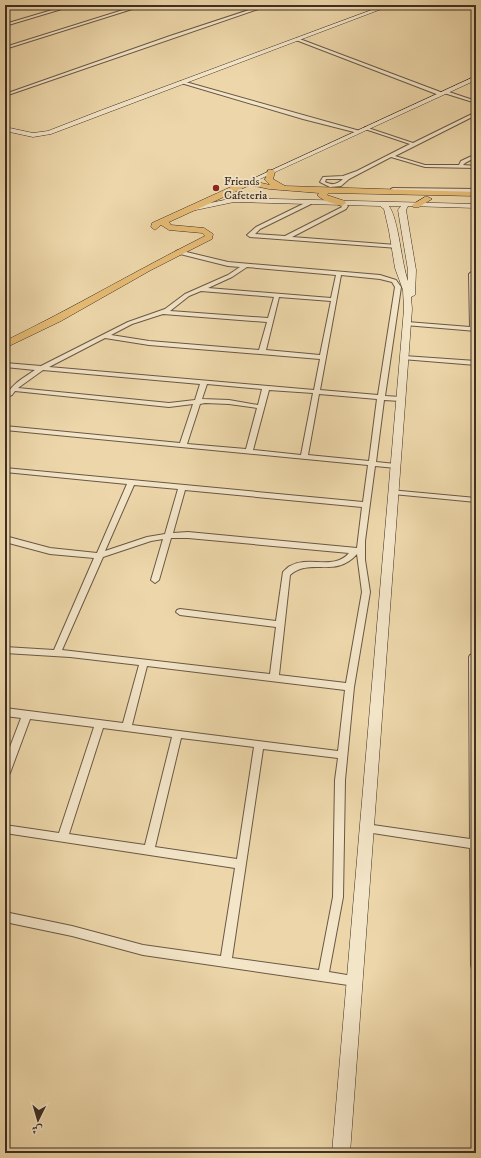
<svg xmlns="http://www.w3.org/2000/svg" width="481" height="1158" font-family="'IM FELL DW Pica',Amiri,serif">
  <rect width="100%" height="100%" fill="#edd7aa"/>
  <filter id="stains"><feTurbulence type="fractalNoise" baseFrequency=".005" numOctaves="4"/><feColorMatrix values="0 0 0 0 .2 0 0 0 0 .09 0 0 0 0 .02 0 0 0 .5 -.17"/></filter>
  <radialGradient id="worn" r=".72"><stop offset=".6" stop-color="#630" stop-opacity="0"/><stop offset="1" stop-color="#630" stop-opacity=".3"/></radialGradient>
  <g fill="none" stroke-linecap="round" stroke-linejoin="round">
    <g stroke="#6a5845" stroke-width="2">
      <path id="street" d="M69,5H75L5,26V24Z
        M139,5H145L5,49V47Z
        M264,5H270L5,96V94L170,36Z
        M297,38L443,93V94L439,95L296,40Z
        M182,81L360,131V132L358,133L303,119L181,83L180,82Z
        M446,91L476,101V103L444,93V92Z
        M476,112V115L395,156L425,165H459L461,161L476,154V157L465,163L463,165L476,166V168L425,167L391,157L349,179L341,186L330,187L320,182L323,177L343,176L357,171L410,144L365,129V127L413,143ZM326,179H343C337,184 333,186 325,182Z
        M393,188L476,189V193L391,191V189Z
        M342,201L348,206L346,209L292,237L396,245L398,246V248L250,237L247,235L256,227L307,202H311V204L260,229L255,234L285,236L342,207L339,203Z
        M178,250L228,262L380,275L396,280L401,287L385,396L401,397L404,399L401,401L384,400L376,462L396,464L400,466L396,468L375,466L365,541V560L370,592L354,687L345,780L343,897L329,972L359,977L361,981L359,985L355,986L143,955L72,936L5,922V912L72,926L143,945L221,956L235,868L5,833V825L59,833L94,727L30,719L10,773L8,776L5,777V760L21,718L5,716V708L123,723L139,665L70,657L5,653V647L54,650L94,558L50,554L5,542V536L50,548L97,553L127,484L5,472V468L363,502L368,465L5,430V426L180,443L193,404L169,407L15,391L12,395L5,398V394L8,393C13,383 25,377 35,370L5,367V363L41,366L128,322L165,309L185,294L228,275L240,267L228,266L176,253L175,252ZM247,267L336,275L331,298L208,288L232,277ZM341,275L380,279L392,282L395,287L378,395L320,390ZM201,291L274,297L268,318L170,311L189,296ZM279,297L331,301L320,355L266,350ZM163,314L267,322L259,350L149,341L111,335L132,324ZM105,338L149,345L320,359L314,390L49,367ZM43,370L200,384L195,400L169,403L18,388ZM207,384L262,389L258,405L229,400L202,399ZM269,390L313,393L301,455L253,450ZM319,394L377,399L369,461L308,455ZM205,403L229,404L257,408L246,449L187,444L200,404ZM134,485L178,489L165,534L147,537L105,551ZM185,490L362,507L357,548L188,532L173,533ZM171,538H188L349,553C334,571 309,555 290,566C288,567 285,570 283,572L276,621L180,609L177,610L176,612L180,615L276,627L270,674L62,650L103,557L151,541L163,539L151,580L155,583L159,580ZM357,554L362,592L346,683L279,675L290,575C311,557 335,579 357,554ZM147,666L345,690L338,751L132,725ZM103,728L172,737L145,845L69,834ZM181,738L254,747L237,859L155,847ZM263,749L338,758L335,780L333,897L319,970L232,958Z
        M476,268L475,274L476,331L405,325V323L407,322L470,327L469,274Z
        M5,272L9,274V276H5Z
        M404,356L476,361V365L402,359V357Z
        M390,490L476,498V502L393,494L389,492Z
        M473,654L476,655V970L472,969L471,965L470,848L366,832L362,831L361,828L362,825L366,824L470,839L469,657L470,655Z"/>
    </g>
    <g stroke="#3e2e23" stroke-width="1">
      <path id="secondary" d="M385,5H392L51,134L33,137L5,131V127L33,133L48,131L102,110Z
        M476,76V80L251,183L246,182Z
        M234,198L476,204V208L408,206L406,210L416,270L415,295L411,297L412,309L350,1153H332L404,309L403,290L395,268L389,231L384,209L380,206L234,202L191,211L187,209L191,207ZM389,206H401L398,210L408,270V281C401,262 399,220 389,206Z"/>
    </g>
    <g stroke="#3e2e23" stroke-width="1">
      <path id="primary" d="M268,170H274L275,172L273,179L285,186L476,192V196L329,193L327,195L345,201L346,203L342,206C333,203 324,202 317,195L319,193L269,189L250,185L169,222L171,225L204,228L213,234L212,239L151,270L61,321L5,348V341C73,308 137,270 205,236L202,233L169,230L161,225L155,230L151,227L152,223L246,180H249L270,185L265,180Z
        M425,197H428L432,199L419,207H413L412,205Z"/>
    </g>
    <use href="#street" fill="#f3e5c8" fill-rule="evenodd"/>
    <use href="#secondary" fill="#f3e5c8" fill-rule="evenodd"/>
    <use href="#primary" fill="#e6bc75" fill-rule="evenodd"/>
  </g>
  <circle fill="#8f2418" stroke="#f3e5c8" stroke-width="1.5" cx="216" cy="188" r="4"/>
  <g text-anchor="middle" stroke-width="3.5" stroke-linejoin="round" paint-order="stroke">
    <g font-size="12" fill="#3e2e23" stroke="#f3e5c8" text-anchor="start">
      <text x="224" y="185">Friends<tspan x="224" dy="14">Cafeteria</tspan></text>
    </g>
  </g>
  <rect width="481" height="1158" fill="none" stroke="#edd7aa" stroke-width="20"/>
  <rect x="6" y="6" width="469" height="1146" fill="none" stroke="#3e2e23" stroke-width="2"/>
  <rect x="10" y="10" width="461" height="1138" fill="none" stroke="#3e2e23"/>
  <g transform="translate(38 1120) rotate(185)" stroke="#f3e5c8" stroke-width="3" paint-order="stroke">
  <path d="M0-3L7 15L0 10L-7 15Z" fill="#3e2e23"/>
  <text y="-6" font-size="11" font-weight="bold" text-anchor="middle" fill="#3e2e23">ش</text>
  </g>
  <rect width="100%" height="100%" filter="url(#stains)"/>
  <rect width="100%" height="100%" fill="url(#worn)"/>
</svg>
